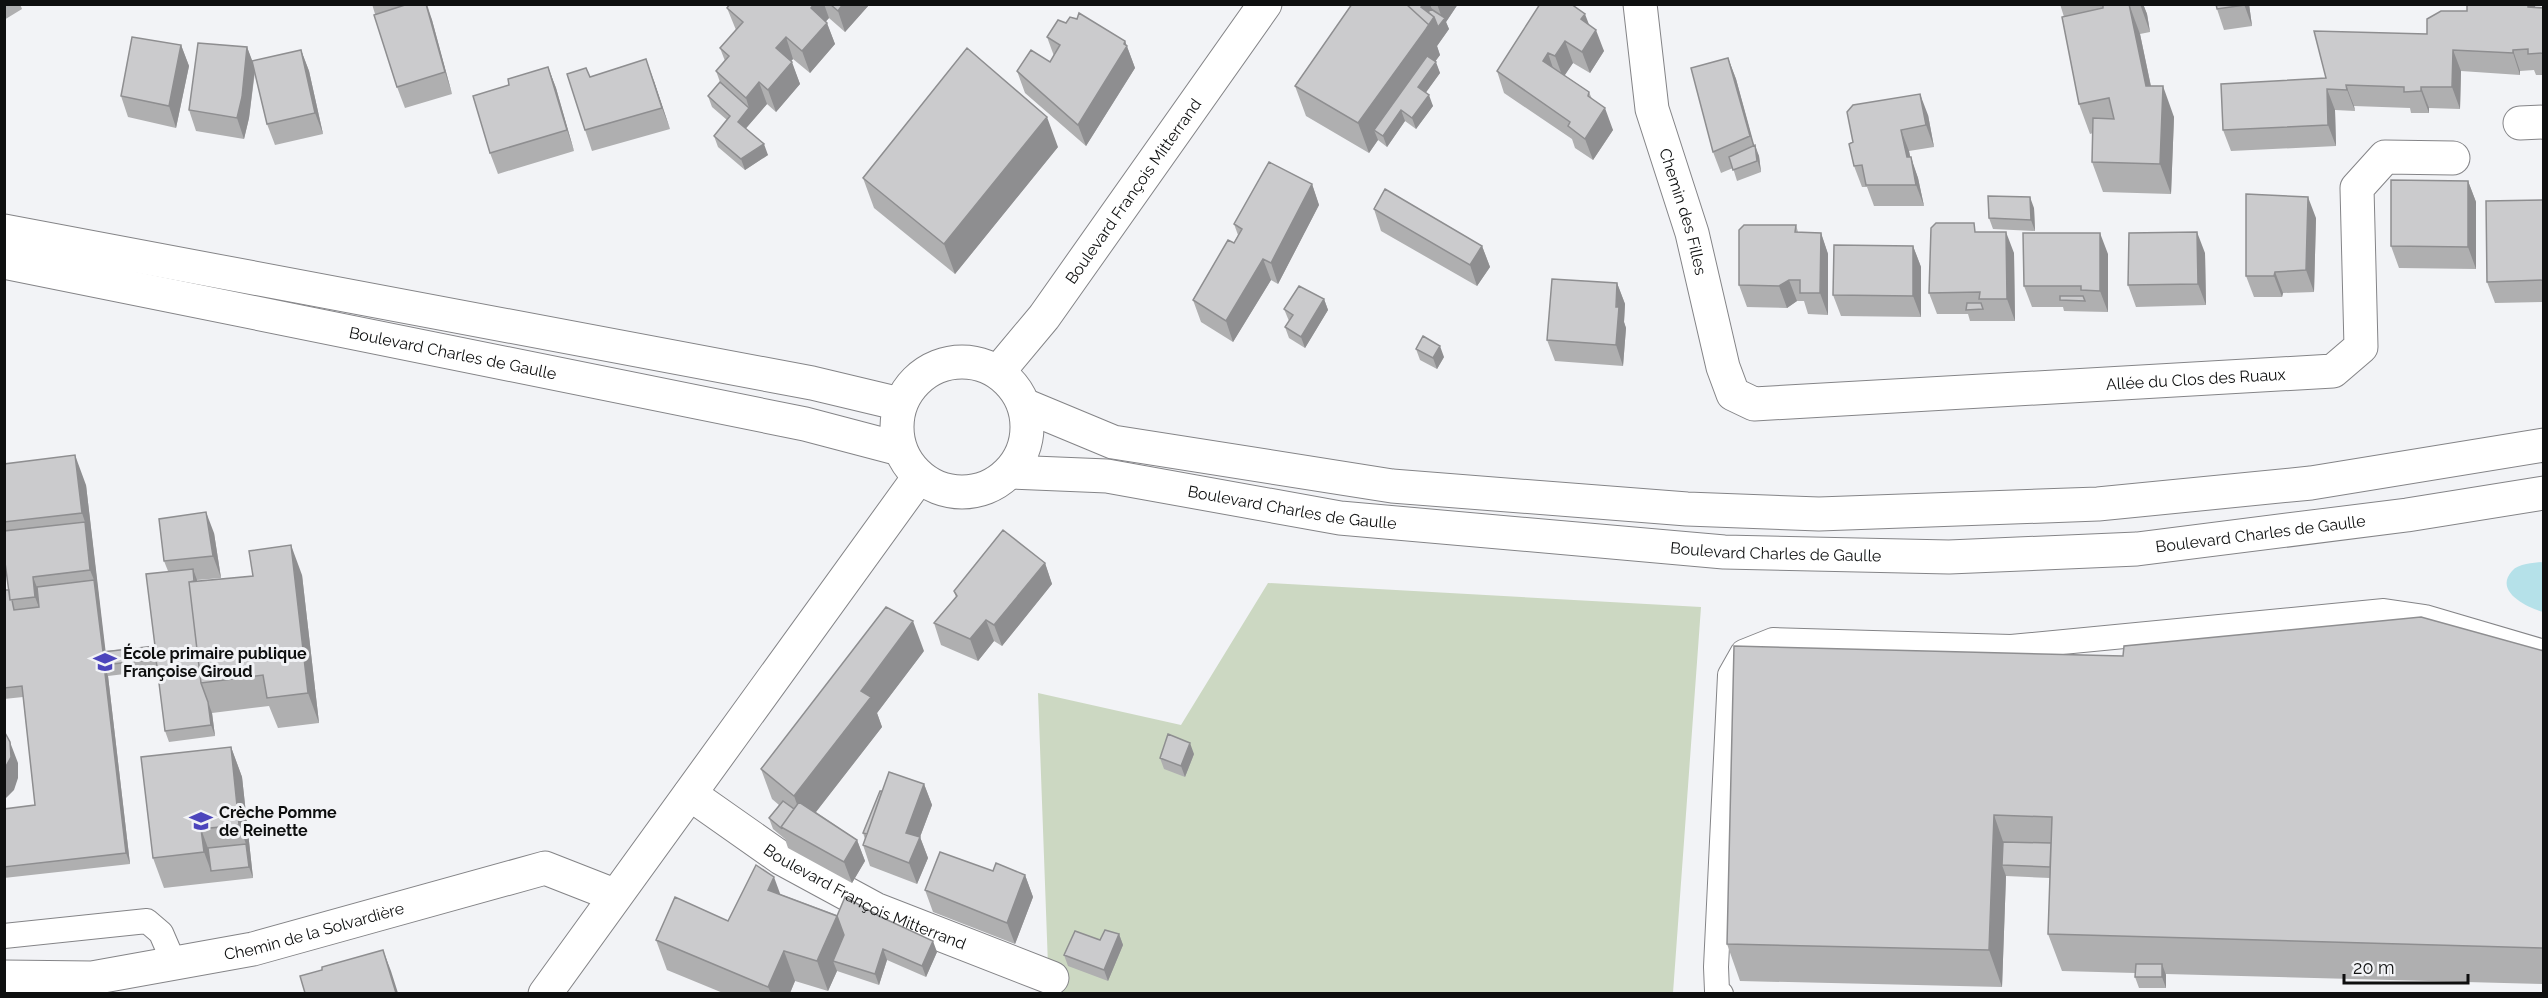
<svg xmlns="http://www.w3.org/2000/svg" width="2548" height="998" font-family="Raleway,sans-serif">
  <rect width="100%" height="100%" fill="#f2f3f6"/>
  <path fill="#ccd8c2" d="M1268,583L1701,607L1673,993H1049L1038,693L1181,725Z"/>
  <path fill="#b5e1e9" d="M2543,562H2544L2543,612C2529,608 2493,592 2512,571C2519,563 2534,563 2543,562Z"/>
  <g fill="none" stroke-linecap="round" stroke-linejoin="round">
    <g stroke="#848487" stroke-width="26">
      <path id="lane" d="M4,936L147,921L161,933L174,963
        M1721,994L1717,991L1716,967L1730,675L1743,652L1773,640L2011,647L2384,611L2425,617L2544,652"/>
    </g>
    <g stroke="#848487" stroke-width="35">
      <g id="street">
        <path id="s1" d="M1640,4L1652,109L1692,233L1723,367L1733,394L1754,404L2333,371L2361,347L2357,188L2385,157L2453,158"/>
        <path d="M2520,123L2544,122"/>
        <path id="s2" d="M690,794L781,858L875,909L1052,978"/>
        <path id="s3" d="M4,977L92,978L253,949L545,868L614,895"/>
      </g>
    </g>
    <g stroke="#848487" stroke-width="35">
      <g id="secondary">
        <path d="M4,231L812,383L900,404"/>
        <path id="s4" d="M4,262L805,424L900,449"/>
        <circle cx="962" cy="427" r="65"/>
        <path id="s5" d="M998,372L1044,317L1265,4"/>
        <path d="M1024,405L1113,442L1392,486L1687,509L1819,514L2098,504L2311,483L2544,445"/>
        <path id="s6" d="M1010,472L1107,476L1340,518L1724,552L1949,557L2137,549L2407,515L2544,493"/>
        <path d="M545,994L919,477"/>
      </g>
    </g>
    <use href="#lane" stroke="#fff" stroke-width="24"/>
    <use href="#street" stroke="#fff" stroke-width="33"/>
    <use href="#secondary" stroke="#fff" stroke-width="33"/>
  </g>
  <path fill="#afafb0" d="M4,4H20L22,9L4,20Z
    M372,4H427L432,20L452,94L405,108L397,87Z
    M730,4L869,5L845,32L829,18L826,21L835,44L810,73L793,59L791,61L800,84L776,112L767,104L745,129L768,155L745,170L718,147L714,136L727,120L712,107L708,96L720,82L716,71L725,61L720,48L736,30L727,8Z
    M1352,4H1458L1446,22L1449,29L1437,46L1440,55L1435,61L1440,73L1425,93L1433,106L1416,129L1405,121L1387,147L1378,140L1369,153L1306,116L1295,86Z
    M2060,4H2143L2147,14L2150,32L2140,34L2151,86L2174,117L2171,194L2103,192L2092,162L2093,133L2090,134L2079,104L2064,17Z
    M2216,4H2249L2252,26L2224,30L2217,9Z
    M2467,4H2535V8H2544V75H2536L2534,70L2520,71V75L2461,71L2460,109L2429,108V113H2411L2410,108L2354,106L2355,111L2335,110L2336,146L2231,151L2223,130L2326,78L2427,34L2467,11Z
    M1066,23L1125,41L1135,68L1086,146L1025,93L1017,71L1050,62L1054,56L1047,37Z
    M1589,25L1604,51L1590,73L1573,63L1564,75L1589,92L1592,99L1613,130L1593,160L1575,148L1572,139L1504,93L1497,71Z
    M181,45L189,66L176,128L128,117L121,96Z
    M247,47L252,61L301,50L309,71L323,134L275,145L267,124L255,72L249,118L244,139L196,131L189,110Z
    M1728,58L1736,79L1754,146L1759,156L1761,172L1737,181L1733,168L1721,173L1713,152Z
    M548,67L556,88L574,151L498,174L490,153L509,85Z
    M590,77L654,81L670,129L592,151L585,130Z
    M1928,115L1934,147L1909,151L1910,157L1918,178L1924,206H1874L1867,187H1862L1854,166L1849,144Z
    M1058,147L955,274L874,208L863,178Z
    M2468,181L2476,202V269L2399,268L2391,246Z
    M1312,184L1319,205L1278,284L1271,280L1233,342L1201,322L1193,300L1234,243L1238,235L1234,224Z
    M2544,200V302L2495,303L2487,282Z
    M2034,208L2035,231L1993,229L1989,218Z
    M1374,209L1482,246L1490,267L1477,286L1381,231Z
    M2316,218L2314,292L2283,293L2282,297H2254L2246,276Z
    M1796,225L1798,232L1821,233L1828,254V315L1808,314L1804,301H1797L1787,308L1747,307L1739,285Z
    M1978,232L2014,253L2015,321H1970L1968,314H1937L1929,293Z
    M1913,246L1921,267V317L1841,316L1833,295Z
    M2205,253L2206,305L2136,307L2128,285Z
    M2108,254V312L2064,311L2063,307H2032L2024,286Z
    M1617,283L1625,304L1624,322L1626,328L1623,366L1555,361L1547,340Z
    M1324,299L1328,310L1305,348L1289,338L1285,327L1289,321L1284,309Z
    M1416,349L1444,357L1437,369L1420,360Z
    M4,464L86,485L105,651L155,646L168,571L164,561L214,533L221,578L197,580V581L302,575L319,723L278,728L269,706L212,713L215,736L169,742L165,731L158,670L108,676L130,864L4,878V809L35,805L23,697L4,699V590H9L4,554Z
    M1045,563L1052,584L1002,646L994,641L978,661L941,645L934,623L956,597L954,591Z
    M924,651L877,713L882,727L816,812L857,840L865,861L852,883L788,848L785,839L773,829L769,818L779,805L772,799L761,769Z
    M2544,651V984L2166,974V988H2139L2135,977V973L2062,971L2048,934L2050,878L2006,876L2002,987L1740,981L1727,944L2123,656Z
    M231,747L242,777L253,878L164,888L153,858Z
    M1194,754L1185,777L1164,769L1160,758Z
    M924,784L932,805L920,837L928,858L917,884L870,866L863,845L865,839L863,833L882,791Z
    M993,871L1025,875L1033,897L1015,944L933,912L925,890Z
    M780,894L937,952L926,977L887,960L879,985L837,971L828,991L795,981L790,993H723L667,970L656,940L728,921Z
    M1119,934L1123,945L1108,981L1068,966L1064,955Z"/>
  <path fill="#8e8e90" d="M426,4L432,20L452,94L445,72Z
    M814,4H824L829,18L819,29L811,8Z
    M843,4L869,5L845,32L838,11Z
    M1423,4H1430L1438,27L1443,21L1437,4H1458L1446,22L1449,29L1437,46L1440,55L1382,135L1374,130L1378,140L1369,153L1358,123Z
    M2129,4L2140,34L2157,116L2146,86Z
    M2140,4H2143L2147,14L2150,32Z
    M2244,4H2249L2252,26Z
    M2528,4H2535L2536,29L2528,7Z
    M1585,14L1593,35L1581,19Z
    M827,23L835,44L810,73L802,51Z
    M1596,30L1604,51L1590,73L1582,52Z
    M786,37L793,59L784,69L776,48Z
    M1125,41L1135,68L1086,146L1078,125Z
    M1565,41L1573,63L1563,78L1555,56Z
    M181,45L189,66L176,128L169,106Z
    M247,47L255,68L249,118L244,139L237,118Z
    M301,50L309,71L323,134L315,113Z
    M2453,50L2461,71L2460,109L2452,87Z
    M2513,50L2520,71V75L2513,53Z
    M1548,53L1555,74L1543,61Z
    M1728,58L1736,79L1757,155L1755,145L1759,156L1761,172L1750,136Z
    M646,59L654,81L670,129L662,108Z
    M792,62L800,84L776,112L768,90Z
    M1436,62L1440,73L1422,98L1418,87Z
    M548,67L556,88L574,151L567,130Z
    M759,82L767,104L742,133L738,122L749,108L746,98Z
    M2346,85L2354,106L2355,111L2347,90Z
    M2163,86L2174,117L2171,194L2160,164Z
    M2421,87L2429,108V113L2421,91Z
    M2327,89L2335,110L2336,146L2328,125Z
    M1920,94L1928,115L1934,147L1926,125Z
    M1429,95L1433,106L1416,129L1412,118Z
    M1605,108L1613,130L1593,160L1585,139Z
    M1401,110L1405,121L1387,147L1383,136Z
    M1047,117L1058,147L955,274L944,244Z
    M1901,130L1909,151L1915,179L1907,157Z
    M764,144L768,155L745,170L741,159Z
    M1911,157L1918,178L1924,206L1916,185Z
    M2468,181L2476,202V269L2468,247Z
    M1312,184L1319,205L1278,284L1271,263Z
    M2030,197L2034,208L2035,231L2031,220Z
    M2308,197L2316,218L2314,292L2306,270Z
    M2006,232L2014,253L2015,321L2007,299Z
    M2197,232L2205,253L2206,305L2198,284Z
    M1821,233L1828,254V315L1820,293Z
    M2100,233L2108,254V312L2100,291Z
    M1482,246L1490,267L1477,286L1470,265Z
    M1913,246L1921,267V317L1913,296Z
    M1263,259L1271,280L1233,342L1226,321Z
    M2275,272L2283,293L2282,297L2274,276Z
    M1789,280L1797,301L1787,308L1779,286Z
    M1617,283L1625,304L1624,322L1626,328L1623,366L1616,345Z
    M1324,299L1328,310L1305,348L1301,337Z
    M1440,346L1444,357L1437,369L1433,358Z
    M75,455L86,485L107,663L103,652L94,580L90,570L85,522L82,513Z
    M206,512L214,533L221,578L213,556Z
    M291,545L302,575L319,723L308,693Z
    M1045,563L1052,584L1002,646L994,625Z
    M193,569L197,580L208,682Z
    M33,577L41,598L43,618L35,597Z
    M986,620L994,641L978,661L970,639Z
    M913,621L924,651L877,713L882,727L805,826L794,796L861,691Z
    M104,665L108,676L130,864L126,853Z
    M208,702L212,713L215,736L211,725Z
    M10,742L18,763V778L14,790L4,800V770Z
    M1190,743L1194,754L1185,777L1181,766Z
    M231,747L242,777L253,878L249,867L246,844L239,825Z
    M924,784L932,805L920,837L928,858L917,884L909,863L906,833Z
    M1994,815L2007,853L2002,865L2006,876L2002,987L1989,950Z
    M201,829L212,859L211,871L204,852Z
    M857,840L865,861L852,883L844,862Z
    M1025,875L1033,897L1015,944L1007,923Z
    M774,877L785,907L768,890Z
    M837,916L848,946L833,961L837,971L828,991L817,961Z
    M1119,934L1123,945L1108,981L1104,970Z
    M933,941L937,952L926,977L922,966Z
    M883,949L887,960L879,985L875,974Z
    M383,950L391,971L398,993H396Z
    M784,951L795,981L790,993H771L768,987Z
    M2162,964L2166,975V988L2162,977Z"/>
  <path fill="#cbcbcd" stroke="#8e8e90" stroke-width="1.5" d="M408,4H426L445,72L397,87L374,15Z
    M730,4H814L811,8L827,23L802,51L786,37L776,48L792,62L768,90L759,82L746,98L716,71L729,56L720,48L743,22L727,8Z
    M830,4H843L838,11Z
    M1352,4H1406L1429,25L1358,123L1295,86Z
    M1406,4H1423L1421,7L1434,17L1426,29L1429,25Z
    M1540,4H1571L1585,14L1581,19L1596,30L1582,52L1565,41L1555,56L1548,53L1543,61L1589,92L1588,96L1605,108L1585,139L1568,126L1570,122L1497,71Z
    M2103,4H2129L2146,86H2163L2160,164L2092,162L2093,118L2114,119L2109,98L2079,104L2062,17L2103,8Z
    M2216,4H2244V5L2217,9Z
    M2467,4H2528V7L2544,8V59L2543,53L2528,54V49L2513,50V53L2453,50L2452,87H2421V91L2404,92V87L2346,85L2347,90L2327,89L2328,125L2223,130L2221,84L2326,78L2314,31L2427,34V19L2441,11H2467Z
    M1431,9L1445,18L1438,27L1434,17L1428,12Z
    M1079,13L1125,41L1124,44L1127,46L1078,125L1017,71L1031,50L1050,62L1060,45L1047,37L1058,20L1066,23L1070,17L1077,19Z
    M132,37L181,45L169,106L121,96Z
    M198,43L247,47L242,97L237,118L189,110Z
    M967,48L1047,117L944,244L863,178Z
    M301,50L315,113L267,124L252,61Z
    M1427,56L1436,62L1418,87L1429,95L1412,118L1401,110L1383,136L1374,130Z
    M1728,58L1750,136L1713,152L1691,68Z
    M646,59L662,108L585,130L567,74L586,68L590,77Z
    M548,67L567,130L490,153L473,96L509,85L508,79Z
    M720,82L749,108L738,122L764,144L741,159L714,136L730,116L708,96Z
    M1920,94L1926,125L1901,130L1907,157H1911L1916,185H1866L1862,165L1854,166L1849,144L1853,142L1847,112L1853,105Z
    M1755,145L1757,161L1733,170L1729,157Z
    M1269,162L1312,184L1271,263L1263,259L1226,321L1193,300L1228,240L1234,243L1242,229L1234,224Z
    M2391,180L2468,181V247L2391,246Z
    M1385,189L1482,246L1470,265L1374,209Z
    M2246,194L2308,197L2306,270L2275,272L2274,276H2246Z
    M1988,196L2030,197L2031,220L1989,218Z
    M2544,200V280L2487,282L2486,201Z
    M1936,223H1974L1975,232H2006L2007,299H1979L1980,292L1929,293L1931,228Z
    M1744,225H1796L1795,232L1821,233L1820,293H1800V280H1789L1779,286L1739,285V230Z
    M2197,232L2198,284L2128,285L2129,233Z
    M2023,233H2100V291L2081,290V286H2024Z
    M1834,245L1913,246V296L1833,295Z
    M1552,279L1617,283L1616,307H1619L1616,345L1547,340Z
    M1299,286L1324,299L1301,337L1285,327L1293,315L1284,309Z
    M2060,296H2083L2085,301L2060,300Z
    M1967,303H1981L1983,309L1966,310Z
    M1423,336L1440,346L1433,358L1416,349Z
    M75,455L82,513L4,522V464Z
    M206,512L213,556L164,561L159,519Z
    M85,522L90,570L33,577L35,597L10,600L4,555V531Z
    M1003,530L1045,563L994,625L986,620L970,639L934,623L957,596L954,591Z
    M291,545L308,693L267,698L263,675L201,683L189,582L253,576L249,551Z
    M193,569L194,581L189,582L201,683L208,702L211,725L165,731L156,659L104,665L126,853L4,867V809L35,805L22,686L4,688V590H9L10,600H12L14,610L39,607L37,587L94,580L103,652L155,646L146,574Z
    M886,607L913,621L861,691L871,697L794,796L761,769Z
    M2421,617L2544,651V948L2048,934L2052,817L1994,815L1989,950L1727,944L1734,646L2123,656L2124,646Z
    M4,731L10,742L11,757L4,770Z
    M1168,734L1190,743L1181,766L1160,758Z
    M231,747L239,825L201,829L204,852L153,858L141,757Z
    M889,772L924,784L906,833L920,837L909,863L863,845Z
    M880,791H882L867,834L863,833Z
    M783,801L794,809L781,827V828L769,818Z
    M799,802L857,840L844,862L781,827Z
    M2003,842L2051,843L2050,867L2002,865Z
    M246,844L249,867L211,871L208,848Z
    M940,852L993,871L996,863L1025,875L1007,923L925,890Z
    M756,865L774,877L768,890L837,916L817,961L784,951L768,987L656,940L675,897L728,921Z
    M845,897L881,917L933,941L922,966L883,949L875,974L833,961L844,935L837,916Z
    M1105,930L1119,934L1104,970L1064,955L1075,931L1100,940Z
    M383,950L396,993H305L300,976L322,970V967Z
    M2136,964H2162V977H2135Z"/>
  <defs>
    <g id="school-bare" transform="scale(1.8)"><path d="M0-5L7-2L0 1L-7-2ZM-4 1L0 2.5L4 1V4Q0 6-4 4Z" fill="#4c45bc" stroke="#f2f3f6" stroke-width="2.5" paint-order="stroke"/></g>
  </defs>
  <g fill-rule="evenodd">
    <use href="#school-bare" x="105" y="662"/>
    <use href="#school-bare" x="201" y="821"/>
  </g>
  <g text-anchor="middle" stroke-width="6" stroke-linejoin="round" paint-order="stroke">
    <g font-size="16" fill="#0e0f0f" stroke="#f2f3f6">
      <text dy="6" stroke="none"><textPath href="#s5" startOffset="226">Boulevard François Mitterrand</textPath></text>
      <text dy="6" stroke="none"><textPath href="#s1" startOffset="213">Chemin des Filles</textPath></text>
      <text dy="6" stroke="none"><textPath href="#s4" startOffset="458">Boulevard Charles de Gaulle</textPath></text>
      <text dy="6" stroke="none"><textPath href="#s1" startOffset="868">Allée du Clos des Ruaux</textPath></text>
      <text dy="6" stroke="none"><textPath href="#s6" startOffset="285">Boulevard Charles de Gaulle</textPath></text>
      <text dy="6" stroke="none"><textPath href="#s6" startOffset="1257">Boulevard Charles de Gaulle</textPath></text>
      <text dy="6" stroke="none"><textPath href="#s6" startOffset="771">Boulevard Charles de Gaulle</textPath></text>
      <text dy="6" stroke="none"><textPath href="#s2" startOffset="204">Boulevard François Mitterrand</textPath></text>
      <text dy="6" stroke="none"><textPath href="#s3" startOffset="315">Chemin de la Solvardière</textPath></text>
    </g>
    <g font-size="16" font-weight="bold" fill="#0e0f0f" stroke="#f2f3f6" text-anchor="start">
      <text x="123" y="659">École primaire publique<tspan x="123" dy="18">Françoise Giroud</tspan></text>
      <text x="219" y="818">Crèche Pomme<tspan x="219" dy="18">de Reinette</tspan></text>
    </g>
  </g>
  <rect width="2548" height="998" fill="none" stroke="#0e0f0f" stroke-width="12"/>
  <path d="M2344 974v9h124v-9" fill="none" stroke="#0e0f0f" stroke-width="3"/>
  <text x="2353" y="974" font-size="18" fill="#0e0f0f" stroke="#f2f3f6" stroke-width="4.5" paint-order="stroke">20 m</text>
</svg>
